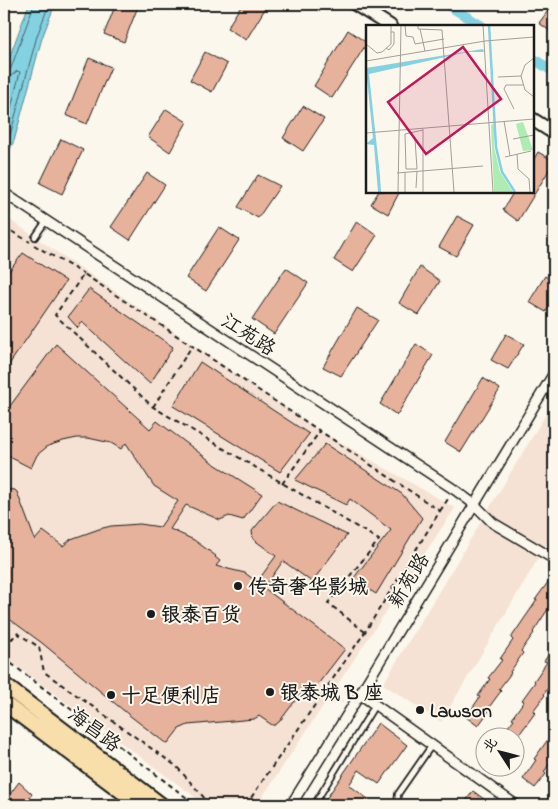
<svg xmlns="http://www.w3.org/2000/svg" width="558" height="809" font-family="'Indie Flower','LXGW WenKai TC',sans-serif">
  <rect width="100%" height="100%" fill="#fbf7ec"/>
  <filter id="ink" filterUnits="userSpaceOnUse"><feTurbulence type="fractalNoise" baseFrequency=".02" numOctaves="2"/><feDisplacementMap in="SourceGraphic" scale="10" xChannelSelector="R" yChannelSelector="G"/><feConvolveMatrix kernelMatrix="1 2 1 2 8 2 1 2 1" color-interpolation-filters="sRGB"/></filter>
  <g filter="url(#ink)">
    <path fill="#f5e2d4" d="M4,216L320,431L455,508L257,805H206L4,657Z
      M554,401V532L441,722L383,684Z"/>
    <path fill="#83d1e1" stroke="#5a8992" d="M29,4H55L42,38L14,141L4,161V72Z"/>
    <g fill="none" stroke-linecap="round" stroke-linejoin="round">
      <path stroke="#45646b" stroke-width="1" d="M4,71H8L11,68L33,7V4
        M4,78L10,77L17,71L20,72L4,136
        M4,150L9,139L37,36L49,4"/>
      <path stroke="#83d1e1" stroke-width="10" d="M446,4L482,26
        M532,58L554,72"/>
    </g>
    <path fill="#e7b29c" stroke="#1c1c1c" d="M116,4H139L124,42L104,34Z
      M242,4H268L246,40L227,28Z
      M553,4H554V34L539,23Z
      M348,30L367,43L332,98L314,86Z
      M205,52L227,64L212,92L190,80Z
      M89,58L111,67L87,124L66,115Z
      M303,106L324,119L303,151L283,138Z
      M166,109L187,122L170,152L148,137Z
      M61,139L83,150L62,194L40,183Z
      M538,152L554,161V162L518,221L503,210L514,191H532V162Z
      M147,173L165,185L130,240L111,227Z
      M258,175L280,186L258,218L238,207Z
      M379,191H400L388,214L371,204Z
      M457,216L474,225L456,256L439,247Z
      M357,221L377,235L353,272L334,260Z
      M219,227L239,240L206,291L186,278Z
      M23,253L66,281L4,372V278Z
      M420,267L440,281L419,315L399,303Z
      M286,268L308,283L274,334L252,319Z
      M545,276L554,282V298L546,312L529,302Z
      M89,289L173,347L150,384L82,322L78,328L68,317Z
      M357,308L378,320L341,376L323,367Z
      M506,334L524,344L508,369L491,360Z
      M56,344L150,429L157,421L213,463L262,494L243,520L229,516L220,520L186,505L170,529L194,540L216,556L215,557L220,561L216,566L245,573L257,582L276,556L253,539L252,531L277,501L347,535L312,582L283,561L264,588L345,649L311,693L305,688L279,722L275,725H272L259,716L254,719L188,725L179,729L168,743L164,742L129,715L42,643L4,615L10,605L4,601V489L15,490L17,492L35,540L43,531L63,546L71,539L99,529L111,526L140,524L160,527L178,501L154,486L126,443L121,449L111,443L88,438H77L63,441L48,446L37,455L31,468L4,454V414Z
      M416,344L433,355L397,415L380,404Z
      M200,362L309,434L280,472L173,406Z
      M483,378L500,389L461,452L445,442Z
      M325,444L402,494L422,518L376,594L353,579L391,530L350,499L346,505L295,480Z
      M554,574V600L533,632L534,633L521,651L523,653L510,672L511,673L499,689L501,691L487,710L489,711L478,726L466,717L480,697L478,696L490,679L488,678L502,660L500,659L513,640L511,638L537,600H535Z
      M554,647V679L544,694L545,695L533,711L535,713L518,736H501L514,719L512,718L524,701L522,700L535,682L534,681L547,662L544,661Z
      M378,723L407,745L379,784L359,770L349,785L376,805H322Z
      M554,731V757L544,772L546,774L535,788L523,779L536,760L534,759Z
      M19,782L32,794L24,805H4V802Z
      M473,791L492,805H463Z"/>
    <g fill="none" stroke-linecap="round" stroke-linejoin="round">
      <g stroke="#1c1c1c" stroke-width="8">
        <path id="lane" d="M35,237L46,221
          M314,805L375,705
          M397,805L398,794L432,745"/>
      </g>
      <g stroke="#1c1c1c" stroke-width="12">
        <path id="street" d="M4,193L455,490L474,504L493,523L554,559
          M360,694L516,805
          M291,805L360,694L554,373"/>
      </g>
      <g stroke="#1c1c1c" stroke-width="16">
        <path id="secondary" d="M355,4L390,26
          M532,119L554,133"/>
      </g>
      <g stroke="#1c1c1c" stroke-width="18">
        <path id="primary" d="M4,685L161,805
          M4,703L140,805"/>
      </g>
      <path stroke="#1c1c1c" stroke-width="2" stroke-dasharray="5 4" stroke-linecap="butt" d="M4,227L30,242
        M34,245L84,274
        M153,407L192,346
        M282,484L320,431
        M440,511L450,496
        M4,632L12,639L17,633L39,647L44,672L176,766L207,801L214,805
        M4,658L196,805
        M246,805L365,632L440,511L84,274L55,315L153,407L379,540L328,603L365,632"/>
      <use href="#lane" stroke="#fbf7ec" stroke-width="4.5"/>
      <use href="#street" stroke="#fbf7ec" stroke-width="9"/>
      <use href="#secondary" stroke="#fbf7ec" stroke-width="12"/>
      <use href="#primary" stroke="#f8deab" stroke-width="14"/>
    </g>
  </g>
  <g fill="#1c1c1c" stroke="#fbf7ec" stroke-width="2">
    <circle cx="238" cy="586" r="5"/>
    <circle cx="151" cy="614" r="5"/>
    <circle cx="270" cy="692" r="5"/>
    <circle cx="111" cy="695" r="5"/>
    <circle cx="420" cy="710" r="5"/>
  </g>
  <g text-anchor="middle" stroke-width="4" stroke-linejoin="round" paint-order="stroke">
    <g font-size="20" fill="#1c1c1c" stroke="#fbf7ec">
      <text transform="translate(249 334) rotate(33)" y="7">江苑路</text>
      <text transform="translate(408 580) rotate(-59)" y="7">新苑路</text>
      <text transform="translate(95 729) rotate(37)" y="7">海昌路</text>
    </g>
    <g font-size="20" font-weight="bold" fill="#1c1c1c" stroke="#fbf7ec" text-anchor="start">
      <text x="248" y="593">传奇奢华影城</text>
      <text x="161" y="621">银泰百货</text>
      <text x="280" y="699">银泰城 B 座</text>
      <text x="121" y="702">十足便利店</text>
      <text x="430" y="717">Lawson</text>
    </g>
  </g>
  <g transform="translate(366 25)">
    <rect width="168" height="168" fill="#fbf7ec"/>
    <path d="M157,97L167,125L157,126L150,99ZM128,98V122L134,147L147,167H128L125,100Z" fill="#aeecb3"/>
    <path d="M117,24L118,27H102L3,49L14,151L15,167H12L8,120L0,119L7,113L0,43Z" fill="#83d1e1"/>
    <path fill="none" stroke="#83d1e1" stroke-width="2.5" d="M123,0L130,122L136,147L149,167"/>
    <path fill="none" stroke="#a29f99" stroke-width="1" d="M39,0L40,11L47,12L49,19L78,14M52,0V4L76,5L88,167M117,0L127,167M54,4L59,26M0,19L11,28L16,27L25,19V0M20,23L23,25L28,19V7H25M168,33L159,40L155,51L159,65L168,72M0,36L119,16L168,12M132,52L155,51M148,84L138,64L140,60H157M138,96L144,131M57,104V167M0,108L168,94M49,114L51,144H40L39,109L57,105M147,114L168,110M151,129L152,144L163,154L164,167M139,132L165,126M31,148L117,141M50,163L51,146M32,167L35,0M39,167V147"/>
    <path fill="#c2185b" fill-opacity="0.15" stroke="#c2185b" stroke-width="2.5" d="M97,22L135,74L60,129L22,77Z"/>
    <rect width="168" height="168" fill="none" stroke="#1c1c1c" stroke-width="2.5"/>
  </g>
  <rect width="558" height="809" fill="none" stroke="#fbf7ec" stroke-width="20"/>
  <rect x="10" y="10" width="538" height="789" fill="none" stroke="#1c1c1c" stroke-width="2" filter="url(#ink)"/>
  <g transform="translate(500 752) rotate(306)"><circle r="24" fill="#fbf7ec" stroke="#a29f99"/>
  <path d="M0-4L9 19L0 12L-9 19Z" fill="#1c1c1c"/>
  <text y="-8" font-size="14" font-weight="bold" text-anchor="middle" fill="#1c1c1c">北</text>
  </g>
</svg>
